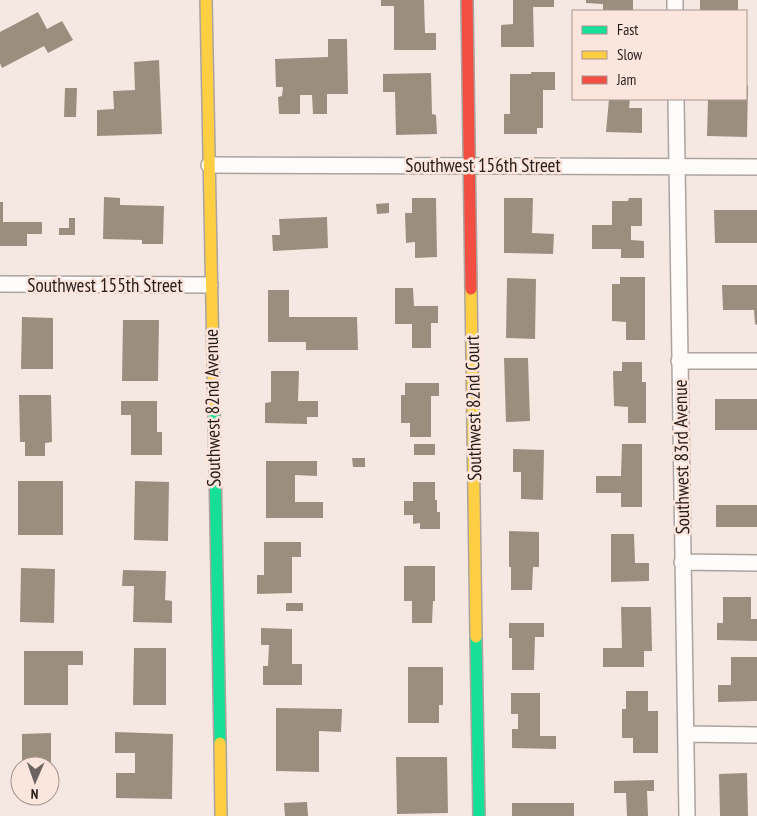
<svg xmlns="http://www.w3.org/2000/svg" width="757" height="816" font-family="'PT Sans Narrow',sans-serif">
  <rect width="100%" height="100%" fill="#f5e8e3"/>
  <path fill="#9c8e7e" d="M381,0H424L425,33H436V50H394V6H381Z
    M513,0H554V7H533L534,47H501V25L513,24Z
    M586,0H633V11H603V4L586,3Z
    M700,0H738V11H700Z
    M38,12L47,29L62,21L73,40L48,53L44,46L2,68L0,63V32Z
    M328,39H347L348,94H327V114H313L312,95H300V114H279L278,97L282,96L283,87H276L275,59L328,57Z
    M159,60L162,134L97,136V110L114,109L113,91L135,90L134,62Z
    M531,72H555V90H543V128H537V134H504V114H510V74H531Z
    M431,73L432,114L436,115L437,134L396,135L395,92H383V74Z
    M746,86H748L747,137L707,136L708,99H746Z
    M65,88H77L76,117H64Z
    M609,99H630L629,108H642V133L606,132Z
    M104,197L120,198V205L164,206L163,244H142V240L103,239Z
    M412,198H436L437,257L415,258V242L406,243L405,213H412Z
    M504,198H533L532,233L554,234L553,254L504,253Z
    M629,198H642V226H631V240L644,241V258H621V249H592V225H612V201H628Z
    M0,202H3V222H42V234H27V246H0Z
    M389,203V213L377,214L376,204Z
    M714,210H757V243H715Z
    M327,217L328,248L273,251L272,235H280L279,219Z
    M69,218H75V235H59V228H69Z
    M620,277H645V340H626V322L612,321V284H620Z
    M507,278L536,279L535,339L506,338Z
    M722,285H757V325L755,324L754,310H723Z
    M395,288H413L414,306H438V323H431V348H412V324H395Z
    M268,290H289V317H357L358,350H306V342H268Z
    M22,317L53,318V369H21Z
    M123,320H159L158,381H122Z
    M504,358H528L530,421L506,422Z
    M622,362H642V382H646V423H628V407L614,406L613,371H622Z
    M271,371H299L298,401H318V417H307V424L265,423V403L271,402Z
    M405,383H439V396H431V437H410V423H401V395H405Z
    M19,395H51L52,442L45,443V456H25V442H20Z
    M715,399H757V430H715Z
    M121,401H157V432H162V455H131V415H121Z
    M414,444H435V455H414Z
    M622,444H642V507H621V493H596V476H621Z
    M513,449L544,450L543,500L521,499V472H513Z
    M352,458H365V467H353Z
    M266,461H317V476L295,475V502H323V518H266Z
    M18,481H63V535H18Z
    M135,481L169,482L168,541L134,540Z
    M413,482H435V500H437V512H440V529H420V523L413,524V515H404V501H413Z
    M716,505H757V527H716Z
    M509,531L539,532V567H533L532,590H511V567H509Z
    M611,534H634L635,563H649V581L611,582Z
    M264,542H301V557H292V593L257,594V575H264Z
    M404,566H435V601H433L432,623H412V601H404Z
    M21,568L55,569L54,623L20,622Z
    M123,570L166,571L165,600L172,601V623L133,622L134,586H122Z
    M723,597H751V619H757V641L717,640V623H723Z
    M286,603H303V611H286Z
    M621,607H651L652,651H644V667H603V648H622Z
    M509,623H544V637H535L534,670H512V638H509Z
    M261,628L292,629V664H302V685H263V666H268L269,645H261Z
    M134,648H166V705H133Z
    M24,651H83V665H68V705H24Z
    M731,657H757V701L718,702V685H731Z
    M408,667H443V705H439V723H408Z
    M626,691H648V711H658V753H633V738H622V709H626Z
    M511,693H540V736H556V749L512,748V729H518V714H511Z
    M276,708L342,709L341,732L319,731V772L276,771Z
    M115,732L173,734L172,799L116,798V773H135V753H115Z
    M51,733V766H22V734Z
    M396,757H447L448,813L397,814Z
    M747,773L748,816H720L719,774Z
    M654,780V791H647L648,816H627L626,793H614V781Z
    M307,802L308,816H285L284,803Z
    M512,803H574V816H512Z"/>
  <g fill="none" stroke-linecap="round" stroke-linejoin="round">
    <g stroke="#aca39f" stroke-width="18">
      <path id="street" d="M675,0V11
        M676,99L687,816
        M209,165L757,167
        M0,284L210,285
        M679,361H757
        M682,562L757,563
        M686,734L757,735"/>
    </g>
    <g stroke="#aca39f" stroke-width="14">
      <path id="fast" d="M214,409L220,743
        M476,637L479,816"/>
    </g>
    <g stroke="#aca39f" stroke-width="14">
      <path id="slow" d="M206,0L214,409
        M471,289L476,637
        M220,743L221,816"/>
    </g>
    <g stroke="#aca39f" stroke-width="14">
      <path id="jam" d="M467,0L471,289"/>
    </g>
    <use href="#street" stroke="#fefcfb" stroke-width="15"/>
    <use href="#fast" stroke="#16e098" stroke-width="11"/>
    <use href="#slow" stroke="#ffcf43" stroke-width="11"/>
    <use href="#jam" stroke="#f24e42" stroke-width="11"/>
  </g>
  <g text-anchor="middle" stroke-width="5" stroke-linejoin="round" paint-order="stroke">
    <g font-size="19" fill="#241c19" stroke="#fce5dc">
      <text x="483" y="172">Southwest 156th Street</text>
      <text x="105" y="292">Southwest 155th Street</text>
      <text transform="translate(212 408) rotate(-91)" y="7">Southwest 82nd Avenue</text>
      <text transform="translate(473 408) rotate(-91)" y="7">Southwest 82nd Court</text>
      <text transform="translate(681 457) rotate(-91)" y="7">Southwest 83rd Avenue</text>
    </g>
  </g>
  <rect x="572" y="10" width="175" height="90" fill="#fce5dc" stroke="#a6958e"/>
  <rect x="582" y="26" width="25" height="8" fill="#16e098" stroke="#a6958e"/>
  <text x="617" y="35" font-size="15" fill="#241c19">Fast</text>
  <rect x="582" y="51" width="25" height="8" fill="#ffcf43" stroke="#a6958e"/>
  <text x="617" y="60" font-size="15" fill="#241c19">Slow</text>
  <rect x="582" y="76" width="25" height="8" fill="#f24e42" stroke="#a6958e"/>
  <text x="617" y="85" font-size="15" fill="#241c19">Jam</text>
  <g transform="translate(35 781) rotate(182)"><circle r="24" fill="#fce5dc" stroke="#a6958e"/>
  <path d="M0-4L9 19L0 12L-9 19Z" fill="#6d6360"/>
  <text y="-8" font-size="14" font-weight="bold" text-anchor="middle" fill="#241c19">N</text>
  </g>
</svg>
